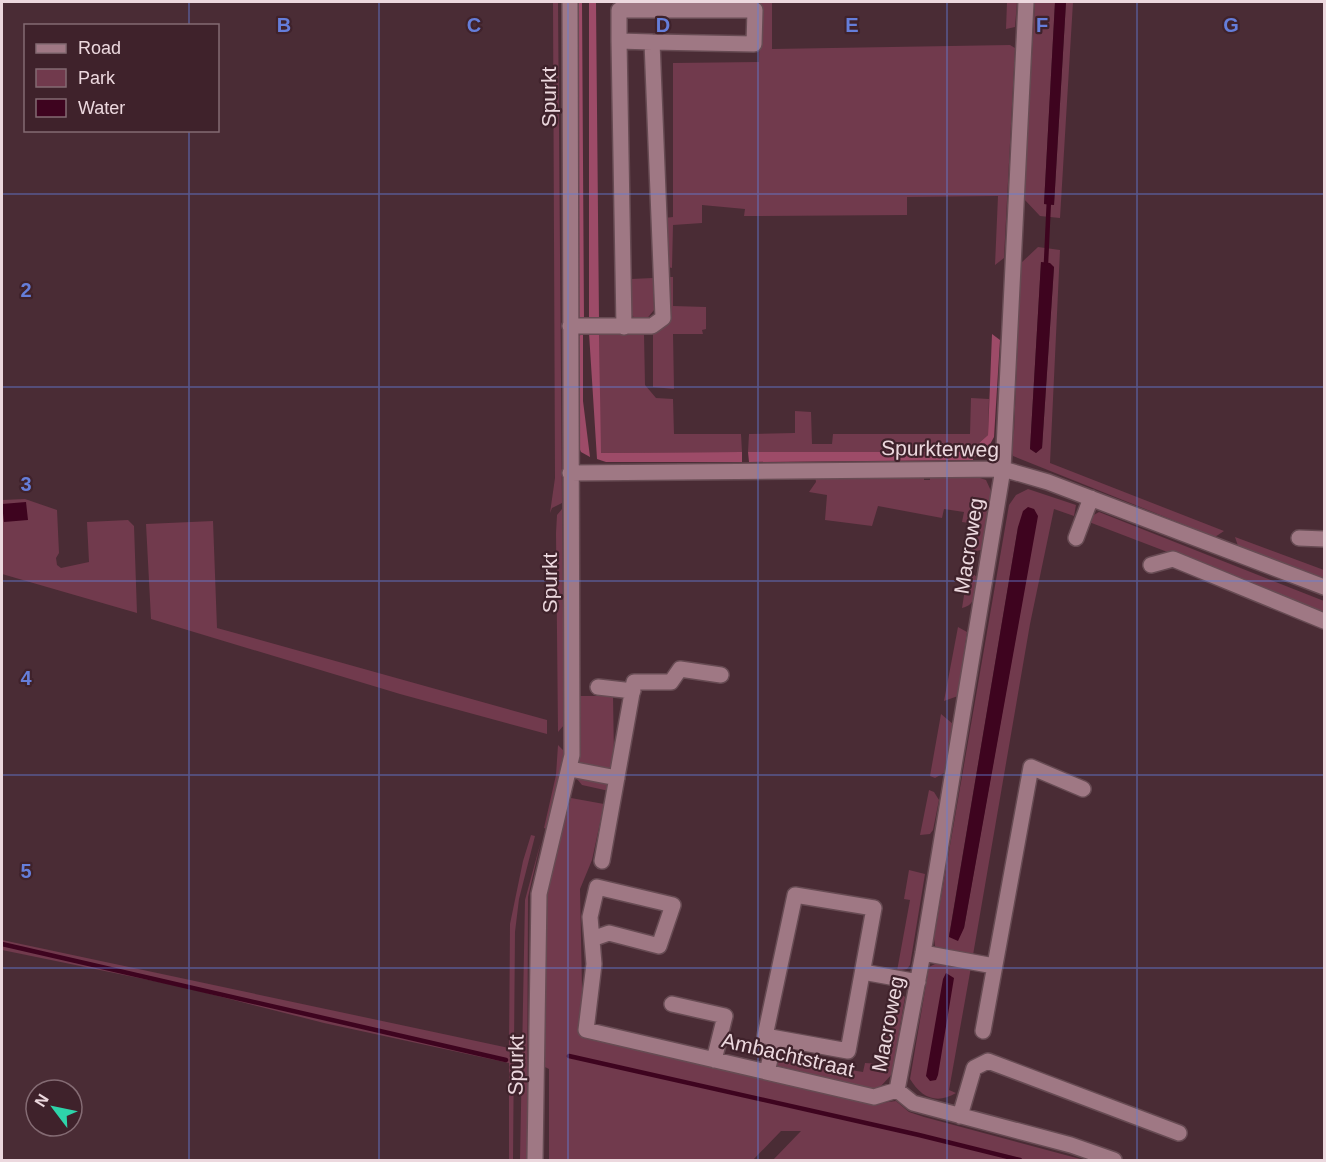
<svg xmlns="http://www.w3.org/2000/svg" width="1326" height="1162" font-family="Helvetica,sans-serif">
  <rect width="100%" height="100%" fill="#4a2c35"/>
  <path fill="#713a4d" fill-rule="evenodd" d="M553,2H558L562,503L552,508L550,513L555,478Z
    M760,2H772V49L1010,45L1015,48L1004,258L995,265L998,196L907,197V215L744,216L745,209L702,205V223L673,225L672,268L668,267L667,222L664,218L673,217V63L759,62Z
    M1007,2H1017L1015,27L1006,29Z
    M1035,2H1055L1044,204L1054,205L1066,2H1073L1060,218L1040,216L1024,199Z
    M1038,247L1060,250L1050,463L1224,531L1215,537L1013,456L1010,446L1014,431L1021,263ZM1041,262L1054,267L1042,448L1036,453L1030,449Z
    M668,277H673V306L706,307V329L702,330L703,334H673L674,389L653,387V334C675,327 668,296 668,277Z
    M653,278L654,310L645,321L635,319L632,315L631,279Z
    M599,333L644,334L645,385L656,398L673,399L674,434H741L742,452L600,453Z
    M971,398L989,399L988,435L969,452H748L749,434L795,433V411L811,412L812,444H832L833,434H970Z
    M924,475V480H930V476L977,477L986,480L991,491L984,544L981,550L971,552L976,524L962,522L964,512L944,509L942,518L878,506L872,526L825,520L827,495L809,492L816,482L815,476Z
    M1028,489L1076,505L1074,516L1054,509L1030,624L973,955L941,951L935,946L934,938L1009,505L1016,495ZM1034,509L1037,517L964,928L949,936L1018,527Z
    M25,499L57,510L59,553L56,558L57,565L61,568L89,562L87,522L128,520L134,526L137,613L2,574V500Z
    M562,509L564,725L558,732L556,533L557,515Z
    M1099,512L1324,601V612L1089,522L1092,516Z
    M213,521L217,628L547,720V734L400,694L151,619L146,524Z
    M1235,537L1324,570V579L1238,546Z
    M968,570L977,577C976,590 977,605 962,608Z
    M958,627L967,632L958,696L944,701Z
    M579,696H613L614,757L609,791L582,785L577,779Z
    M941,714L953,724L944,773L935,778L930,776Z
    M558,745L564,751L547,829L544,828L556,775Z
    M929,790L934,792L939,800L933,830L930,834L920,835Z
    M571,798L604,804L592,860L580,889L583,1038L873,1104L896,1101L909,1112L924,1117L1084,1160H773L801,1131H781L753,1160H549V1069L543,1066L548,883Z
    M531,835L535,836L519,899L515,932L513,1160H509V1063L324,1023L183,987L2,950V940L509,1048L510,924L523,861Z
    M541,841L528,897L527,1160H520L525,900Z
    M909,870L925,874L910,965L907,969L897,971L910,900L904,899Z
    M941,961L971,967L949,1090L956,1093C936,1105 921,1097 910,1079L929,967Z
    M894,988L905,997L892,1074L881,1086L872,1089L775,1065V1058L863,1072L865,1063L881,1064Z"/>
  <path fill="#9d4b68" d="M575,2H582L584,320L577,317Z
    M589,2H596L599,320H589Z
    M583,333V401L590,457L581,452L577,443L578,337Z
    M589,333H599L601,453L742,452V462H606L597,459Z
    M992,334L1000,340L994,437L988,448L973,458V460L749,462L748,452H969L988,435Z"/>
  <path fill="#3e041f" d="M1055,2H1066L1054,205L1044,204Z
    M1041,262L1050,263L1054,267L1042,448L1036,453L1030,449Z
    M26,502L28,520L4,522L2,504Z
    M1028,507L1034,509L1038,516L964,928L958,941L949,937L1018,527L1023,511Z
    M946,973L954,978L938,1075L936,1080L930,1081L926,1076L943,979Z"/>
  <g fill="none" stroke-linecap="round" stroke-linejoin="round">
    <path stroke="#3e041f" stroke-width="4.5" d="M1046,263L1049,199
      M2,944L506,1060
      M569,1056L919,1135L1020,1160"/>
    <g stroke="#674b53" stroke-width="18">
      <path id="minor" d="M619,41L624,327
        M570,326H652L663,318L652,42L754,44L755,10H619V41L652,42
        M570,473L1003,469L1048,482L1324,587
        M1076,538L1091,498
        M1299,538L1324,539
        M1151,565L1173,559L1324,621
        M598,687L633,691
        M570,769L617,778
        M602,861L634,682H671L680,669L721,675
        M795,895L874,908L848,1051L765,1036Z
        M592,939L609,933L659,946L673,905L597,887L590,917L594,964L586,1030L874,1097L897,1090L913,1103L1071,1145L1114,1160
        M923,953L994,966
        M863,972L918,982
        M672,1004L725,1016L714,1060
        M983,1031L1031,767L1083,789
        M767,1072L775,1038
        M897,1090L923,953L1003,469L1026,2
        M960,1116L974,1068L988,1061L1179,1133
        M535,1160L539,894L572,755L570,2"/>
    </g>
    <use href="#minor" stroke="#9f7884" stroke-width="15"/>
  </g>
  <path fill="none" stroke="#657eda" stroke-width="1.5" stroke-opacity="0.55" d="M189,2V26M379,2V1160M568,2V1160M758,2V1160M947,2V1160M1137,2V1160M189,130V1160M2,194H1324M2,387H1324M2,581H1324M2,775H1324M2,968H1324"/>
  <g text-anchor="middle" stroke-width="4.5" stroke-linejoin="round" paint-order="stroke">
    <g font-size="21" fill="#ecd8de" stroke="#3f222b">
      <text transform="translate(549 97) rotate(-90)" y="7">Spurkt</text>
      <text transform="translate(940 449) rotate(1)" y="7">Spurkterweg</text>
      <text transform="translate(969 546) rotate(-81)" y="7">Macroweg</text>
      <text transform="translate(550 583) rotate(-90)" y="7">Spurkt</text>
      <text transform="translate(888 1024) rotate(-79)" y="7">Macroweg</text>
      <text transform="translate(788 1055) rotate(13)" y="7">Ambachtstraat</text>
      <text transform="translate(516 1065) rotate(-89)" y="7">Spurkt</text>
    </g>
  </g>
  <g font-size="20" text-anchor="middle" font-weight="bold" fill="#657eda" stroke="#3f222b" stroke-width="4.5" stroke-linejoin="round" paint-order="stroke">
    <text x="284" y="32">B</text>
    <text x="474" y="32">C</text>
    <text x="663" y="32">D</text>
    <text x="852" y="32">E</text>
    <text x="1042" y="32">F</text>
    <text x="1231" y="32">G</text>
    <text x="26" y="297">2</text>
    <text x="26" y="491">3</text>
    <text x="26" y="685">4</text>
    <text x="26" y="878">5</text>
  </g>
  <rect width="1326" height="1162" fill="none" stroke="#ecd8de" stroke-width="6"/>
  <rect x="24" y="24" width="195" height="108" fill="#3f222b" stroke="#846b73" stroke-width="1.5"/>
  <rect x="36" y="44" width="30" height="9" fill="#9f7884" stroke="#846b73" stroke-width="1.5"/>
  <text x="78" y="54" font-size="18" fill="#ecd8de">Road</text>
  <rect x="36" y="69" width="30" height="18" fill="#713a4d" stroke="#846b73" stroke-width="1.5"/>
  <text x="78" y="84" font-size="18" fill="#ecd8de">Park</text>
  <rect x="36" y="99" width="30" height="18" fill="#3e041f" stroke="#846b73" stroke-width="1.5"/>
  <text x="78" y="114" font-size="18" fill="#ecd8de">Water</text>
  <g transform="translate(54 1108) rotate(302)"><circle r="28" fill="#3f222b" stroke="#846b73" stroke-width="1.5"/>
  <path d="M0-4.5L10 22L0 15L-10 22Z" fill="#2ed4aa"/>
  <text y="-9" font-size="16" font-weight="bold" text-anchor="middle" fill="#ecd8de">N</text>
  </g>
</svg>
